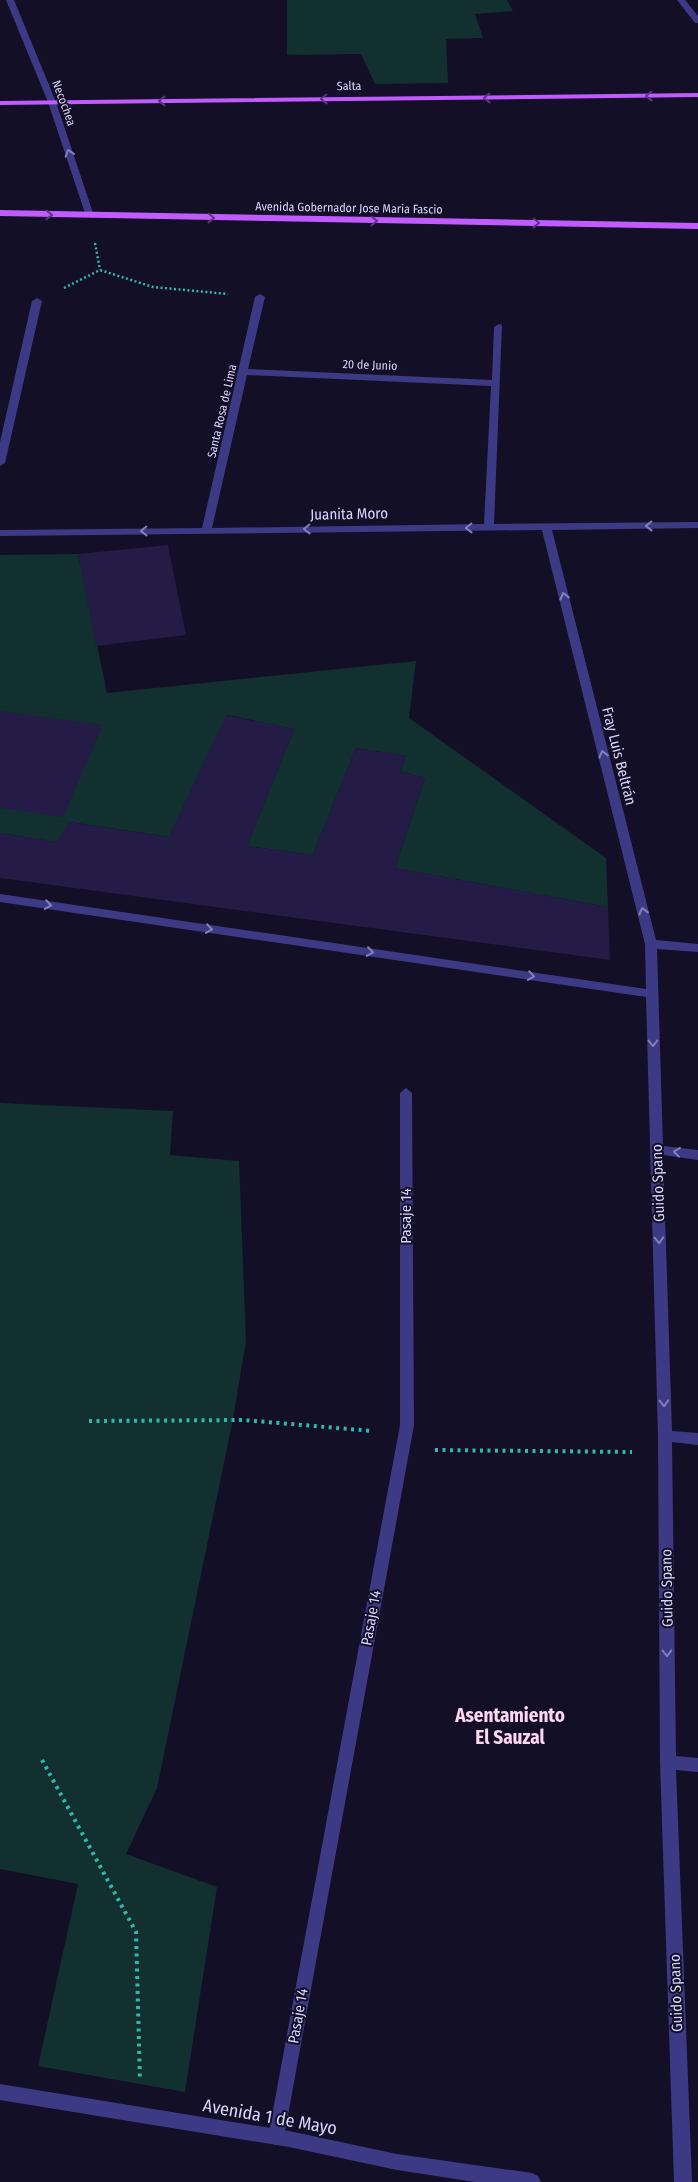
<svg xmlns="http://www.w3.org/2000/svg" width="698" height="2182" font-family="'Fira Sans Condensed',sans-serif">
  <rect width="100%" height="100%" fill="#130f26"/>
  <path fill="#12302f" d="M287,0H507L513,11L475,14L483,38L446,39L448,83L375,84L361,54L287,55Z
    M78,554L107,693L416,661L409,718L606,858L608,907L395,868L425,778L400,771L406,756L356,748L313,855L247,846L294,729L227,715L169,837L70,822L57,842L0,833V555Z
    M0,1103L173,1111L170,1155L239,1161L246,1341L233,1419L157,1788L126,1854L217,1887L185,2092L38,2066L78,1884L0,1869Z"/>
  <path fill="#241b47" d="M168,545L186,635L96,646L78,554Z
    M0,711L103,725L63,817L0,808Z
    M226,715L294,729L247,846L313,855L356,748L406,756L400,771L425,778L395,868L608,907L610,960L0,878V833L57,842L69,822L169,837Z"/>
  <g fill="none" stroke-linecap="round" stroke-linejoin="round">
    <path stroke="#2fb8b0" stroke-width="2.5" stroke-dasharray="2 2.5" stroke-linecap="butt" d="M95,243L100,270
      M64,288L100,270L153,287L228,294"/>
    <path stroke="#2fb8b0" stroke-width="4" stroke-dasharray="3 4.5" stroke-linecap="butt" d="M89,1421L243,1420L373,1431
      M435,1450L632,1452
      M42,1760L136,1932L140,2081"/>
    <path fill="#3d3a85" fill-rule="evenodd" d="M406,1088L412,1093L414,1425L284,2137L282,2143L276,2145L270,2143L268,2137L400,1425V1093Z"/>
    <path fill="#3d3a85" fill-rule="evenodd" d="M6,0H14L56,102L94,216L93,218L86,216L48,102Z
      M677,0H685L698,16V23H695Z
      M260,294L265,297L248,369L492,380L494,327L499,324L502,325L494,524L698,522V528L552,530L656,940L698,944V952L657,949L663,1146L698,1150V1160L663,1155L672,1431L698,1433V1445L672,1442L676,1756L698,1758V1772L676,1770L692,2182H674L660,1762L658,1436L646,997L0,902V894L646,989L645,944L542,530L0,536V530L202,528L255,297ZM247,375L491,386L484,524L212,528Z
      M37,298L42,301L5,463L0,466V442L32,301Z
      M0,2084L289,2131L397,2154L532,2173L538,2176L541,2182H475L397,2170L289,2147L0,2100Z"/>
    <path fill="#c25bff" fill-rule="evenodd" d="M698,93V97L0,105V101Z
      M0,210L698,223V229L0,216Z"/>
  </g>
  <defs><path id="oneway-chevron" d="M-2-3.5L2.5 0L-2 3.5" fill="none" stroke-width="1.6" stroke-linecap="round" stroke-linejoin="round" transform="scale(1.25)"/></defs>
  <g stroke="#623188">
    <use href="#oneway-chevron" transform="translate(649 96) rotate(179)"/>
    <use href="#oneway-chevron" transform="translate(487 98) rotate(179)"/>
    <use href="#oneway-chevron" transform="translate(324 99) rotate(179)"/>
    <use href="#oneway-chevron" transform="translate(162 101) rotate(179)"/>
    <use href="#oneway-chevron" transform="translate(49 215) rotate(2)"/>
    <use href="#oneway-chevron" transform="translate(211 218) rotate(1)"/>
    <use href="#oneway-chevron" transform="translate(374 221) rotate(1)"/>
    <use href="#oneway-chevron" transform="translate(536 223) rotate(1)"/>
  </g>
  <g stroke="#837fbc">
    <use href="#oneway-chevron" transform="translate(69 153) rotate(-109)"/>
    <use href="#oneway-chevron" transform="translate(649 526) rotate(179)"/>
    <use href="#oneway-chevron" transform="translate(469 528) rotate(179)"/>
    <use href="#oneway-chevron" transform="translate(307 529) rotate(179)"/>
    <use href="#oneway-chevron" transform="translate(144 531) rotate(179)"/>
    <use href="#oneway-chevron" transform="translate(564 596) rotate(-104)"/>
    <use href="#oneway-chevron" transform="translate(603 754) rotate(-104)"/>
    <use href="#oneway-chevron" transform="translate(48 905) rotate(8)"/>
    <use href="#oneway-chevron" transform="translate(643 911) rotate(-104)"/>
    <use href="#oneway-chevron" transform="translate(209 929) rotate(8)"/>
    <use href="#oneway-chevron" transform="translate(370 952) rotate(8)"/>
    <use href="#oneway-chevron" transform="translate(531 976) rotate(8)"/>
    <use href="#oneway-chevron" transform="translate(653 1043) rotate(88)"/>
    <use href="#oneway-chevron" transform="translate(677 1152) rotate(-174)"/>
    <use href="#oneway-chevron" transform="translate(659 1240) rotate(88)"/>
    <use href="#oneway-chevron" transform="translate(664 1403) rotate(88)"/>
    <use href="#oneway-chevron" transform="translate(667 1653) rotate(89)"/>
  </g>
  <g text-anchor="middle" stroke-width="4" stroke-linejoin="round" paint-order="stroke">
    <g font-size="12" fill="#d9d4ff" stroke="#130f26">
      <text transform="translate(349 86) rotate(-1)" y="4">Salta</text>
      <text transform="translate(64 103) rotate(70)" y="4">Necochea</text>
      <text transform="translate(349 208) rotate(1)" y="4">Avenida Gobernador Jose Maria Fascio</text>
      <text transform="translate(370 365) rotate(2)" y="4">20 de Junio</text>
      <text transform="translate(222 411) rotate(-77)" y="4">Santa Rosa de Lima</text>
    </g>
    <g font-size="15" fill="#d9d4ff" stroke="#130f26">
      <text transform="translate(349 514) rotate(-1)" y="5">Juanita Moro</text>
      <text transform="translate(619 756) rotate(76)" y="5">Fray Luis Beltrán</text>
      <text transform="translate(658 1183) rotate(-92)" y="5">Guido Spano</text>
      <text transform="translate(406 1216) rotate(-90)" y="5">Pasaje 14</text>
      <text transform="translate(667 1588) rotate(-91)" y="5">Guido Spano</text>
      <text transform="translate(371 1618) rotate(-80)" y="5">Pasaje 14</text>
      <text transform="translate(676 1993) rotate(-92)" y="5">Guido Spano</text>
      <text transform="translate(298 2016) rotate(-80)" y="5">Pasaje 14</text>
    </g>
    <g font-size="18" fill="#d9d4ff" stroke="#130f26">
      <text transform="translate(270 2117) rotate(10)" y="6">Avenida 1 de Mayo</text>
    </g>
    <g font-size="19" font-weight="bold" fill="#ffd6f0" stroke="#130f26">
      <text x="510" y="1722">Asentamiento<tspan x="510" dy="22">El Sauzal</tspan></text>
    </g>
  </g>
</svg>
